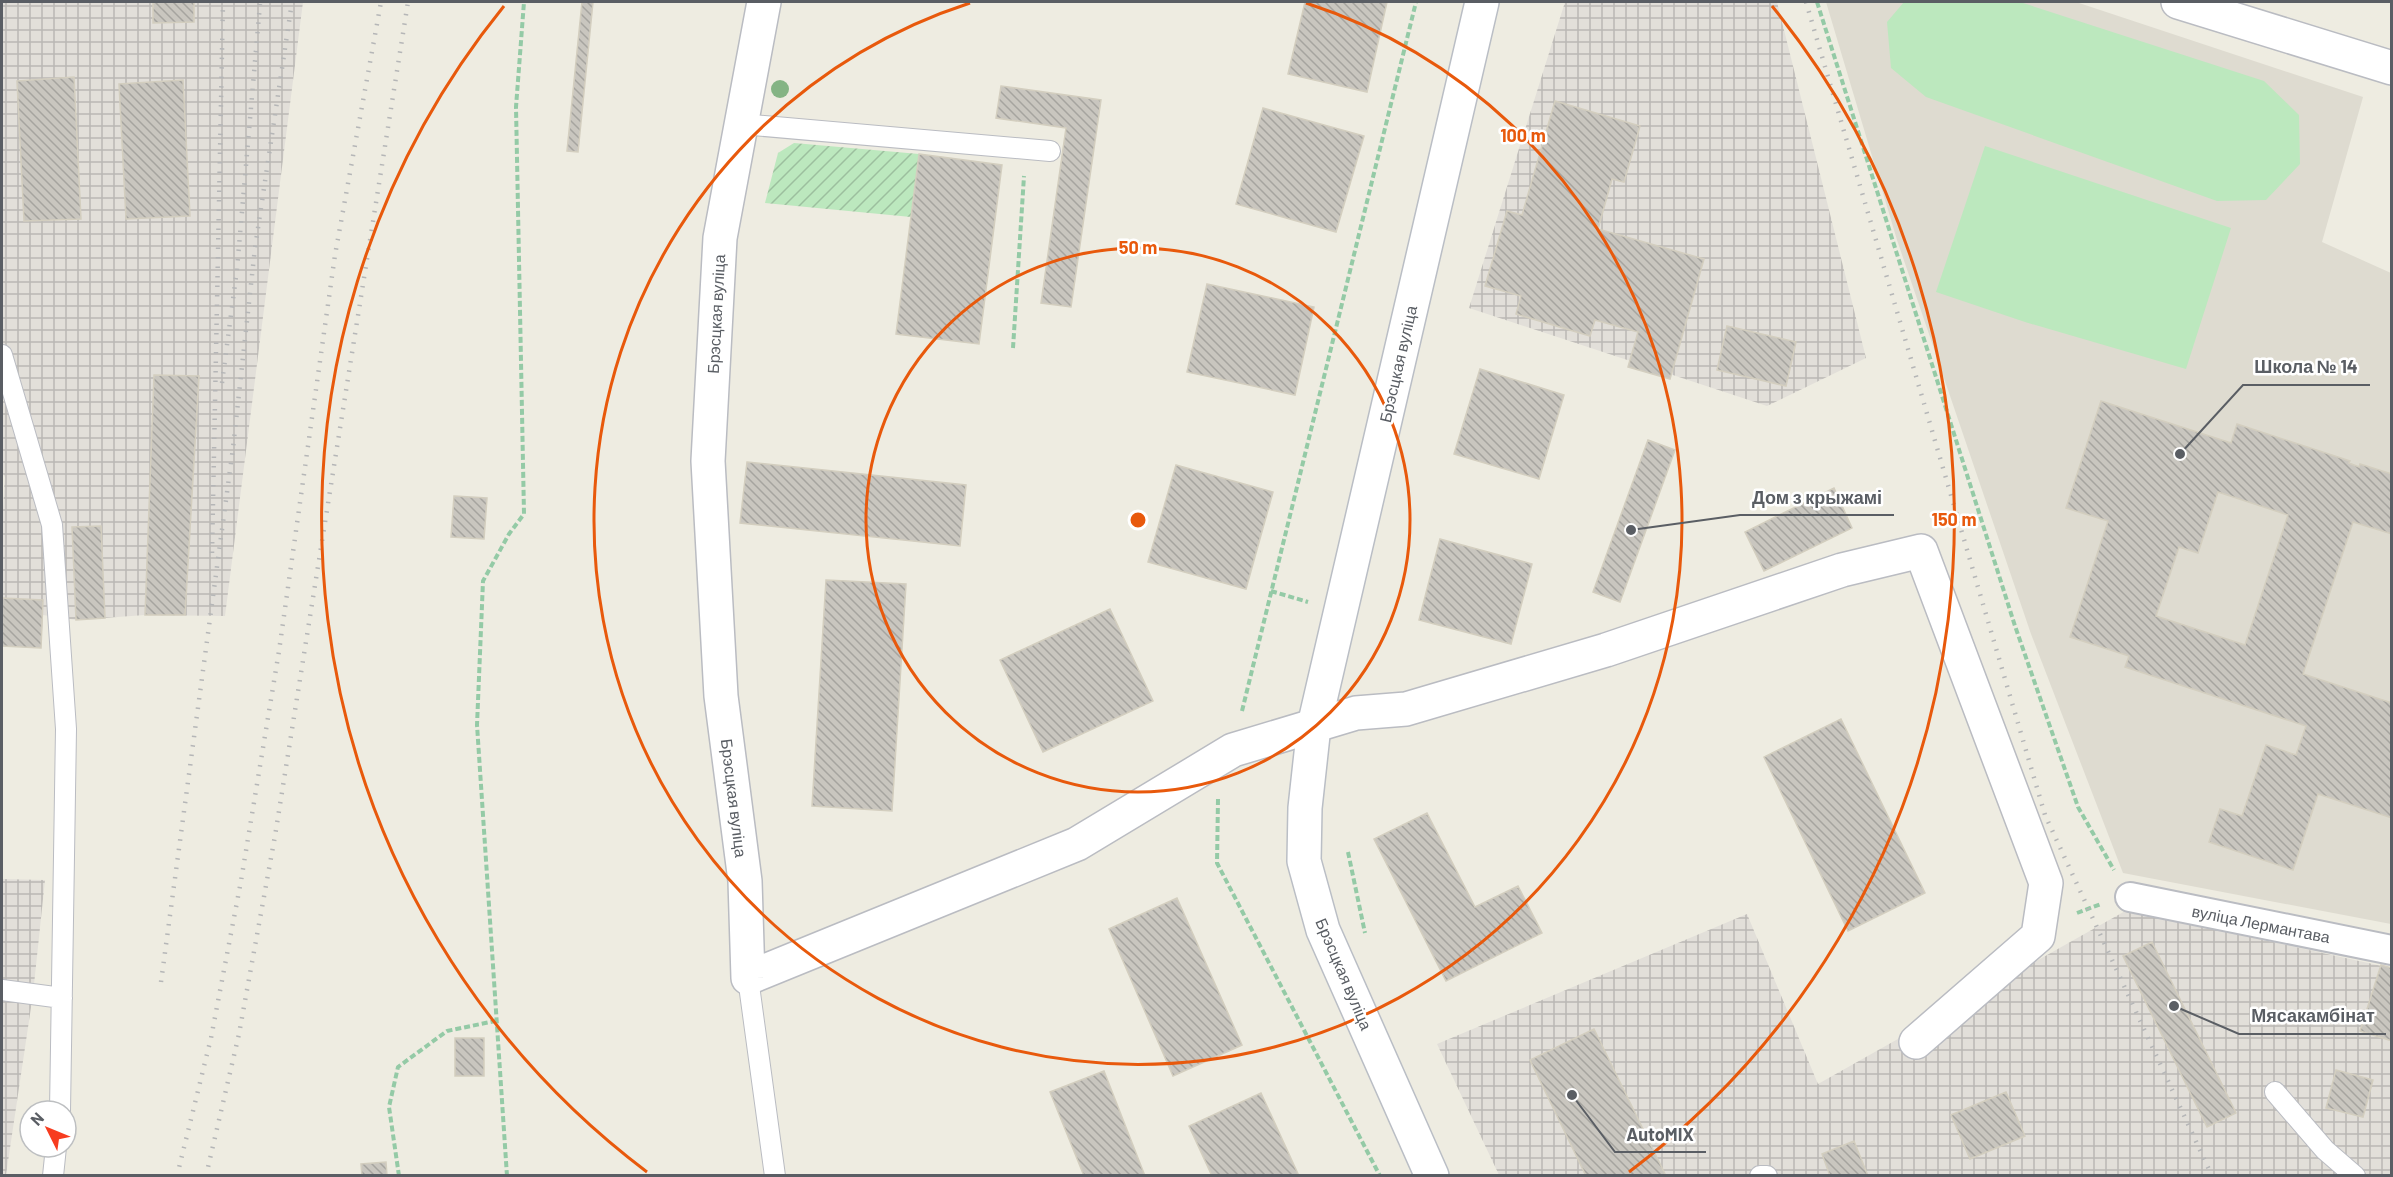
<svg xmlns="http://www.w3.org/2000/svg" width="2393" height="1177" font-family="Barlow,sans-serif">
  <defs>
    <pattern id="industrial-grid" width="8" height="8" patternUnits="userSpaceOnUse" patternTransform="scale(1.5)"><rect width="8" height="8" fill="#e2dfd9"/><path d="M0 4h8M4 0v8" fill="none" stroke="#bab8b4"/></pattern>
    <pattern id="garden-furrows" width="10" height="10" patternUnits="userSpaceOnUse" patternTransform="scale(1.5)"><rect width="10" height="10" fill="#bce8be"/><path d="M-1 1l2-2M0 10L10 0M9 11l2-2" fill="none" stroke="#9cbf9e"/></pattern>
    <pattern id="building-back-hatch" width="6" height="6" patternUnits="userSpaceOnUse" patternTransform="scale(1.5)"><rect width="6" height="6" fill="#c9c6bf"/><path d="M-1 5l2 2M0 0l6 6M5-1l2 2" fill="none" stroke="#a6a49f"/></pattern>
  </defs>
  <rect width="100%" height="100%" fill="#eeece1"/>
  <path fill="url(#industrial-grid)" d="M2,2H303L225,616L145,615L76,620L43,615L41,648L2,646V521L5,477L2,473Z
    M1565,2H1777L1866,358L1767,406L1469,308Z
    M2,879L45,880L33,994L6,1175L2,1176Z
    M2127,910L2391,968V1175H1499L1437,1044L1747,914L1818,1084Z"/>
  <path fill="#dedbd0" d="M1826,2H2076L2363,97L2322,242L2391,273V924L2123,873L2031,634L1897,240Z"/>
  <path fill="#bce8be" d="M1904,2H2020L2264,81L2299,115L2300,164L2266,200L2217,201L1926,97L1891,68L1887,22Z
    M1985,146L2231,228L2186,369L2025,322L1936,292Z"/>
  <path fill="url(#garden-furrows)" d="M794,143L919,154L911,217L765,203L778,153Z"/>
  <path fill="url(#building-back-hatch)" stroke="#d3cebf" stroke-width="1.5" fill-rule="evenodd" d="M153,2H194V22L153,23Z
    M582,2H593L578,152L567,151Z
    M1305,2H1387L1367,92L1288,74Z
    M74,77L81,219L24,221L17,81Z
    M183,80L190,216L126,219L119,84Z
    M1001,86L1101,100L1071,307L1041,303L1066,128L996,118Z
    M1555,101L1640,126L1624,182L1612,179L1598,229L1704,259L1670,379L1628,367L1638,332L1595,320L1590,336L1516,314L1521,296L1485,286L1507,211L1522,215Z
    M1263,108L1364,136L1336,232L1236,204Z
    M919,154L1002,165L979,344L896,334Z
    M1207,284L1314,307L1295,395L1187,372Z
    M1727,326L1796,342L1786,386L1717,370Z
    M1480,369L1564,395L1539,479L1454,454Z
    M154,375L199,376L185,615H145Z
    M2101,401L2231,443L2237,424L2350,461L2349,463L2359,467L2360,464L2392,474V534L2353,522L2303,674L2392,703V818L2318,794L2293,870L2209,842L2220,809L2242,816L2266,745L2296,755L2306,726L2125,667L2129,656L2070,637L2108,521L2066,508ZM2218,492L2288,515L2245,645L2156,616L2179,547L2198,553Z
    M1648,440L1675,450L1620,602L1593,592Z
    M747,462L966,485L960,546L740,523Z
    M1176,465L1273,492L1246,589L1148,562Z
    M1834,488L1852,528L1764,571L1745,532Z
    M454,496L487,498L484,539L451,537Z
    M101,526L105,618L76,620L72,527Z
    M1440,539L1532,564L1511,644L1419,620Z
    M826,580L906,584L892,811L812,806Z
    M2,598L43,600L41,648L2,646Z
    M1110,609L1153,701L1043,752L1000,660Z
    M1841,719L1925,893L1848,931L1764,757Z
    M1427,813L1475,907L1518,886L1542,933L1446,981L1374,839Z
    M1177,898L1242,1045L1173,1076L1109,929Z
    M2152,942L2236,1113L2207,1127L2123,956Z
    M2381,965L2392,968V1041L2360,1031Z
    M1594,1029L1666,1176H1586L1530,1060Z
    M455,1038H484V1076H455Z
    M2336,1070L2373,1080L2363,1117L2326,1108Z
    M1104,1071L1145,1176H1084L1050,1092Z
    M2006,1092L2025,1136L1970,1159L1951,1115Z
    M1261,1093L1299,1176H1212L1189,1126Z
    M1854,1141L1868,1176H1830L1822,1154Z
    M386,1162L387,1176H362L361,1164Z"/>
  <g fill="none" stroke-linecap="round" stroke-linejoin="round">
    <g stroke="#babcc2" stroke-width="22">
      <path id="service" d="M741,124L1050,151
        M2,355L52,525L66,729L60,1111
        M748,978L775,1176
        M2,990L62,998
        M2275,1092L2325,1150L2355,1176
        M53,1176L56,1147
        M1760,1176H1767"/>
    </g>
    <g stroke="#babcc2" stroke-width="32">
      <path id="pedestrian" d="M2130,897L2392,950"/>
    </g>
    <g stroke="#babcc2" stroke-width="36">
      <path id="minor" d="M764,2L720,238L708,461L721,696L745,881L748,978L1077,844L1233,750L1356,713L1406,709L1606,650L1842,570L1921,551L2046,883L2038,936L1916,1042
        M2178,2L2392,68"/>
    </g>
    <g stroke="#babec5" stroke-width="36">
      <path id="secondary" d="M1432,1176L1323,930L1304,861L1305,808L1314,726L1482,2"/>
    </g>
    <path stroke="#94caa6" stroke-width="4" stroke-dasharray="6 3" stroke-linecap="butt" d="M1817,2L2015,626L2078,807L2114,870
      M1013,348L1024,176
      M1271,591L1308,602
      M1242,711L1416,2
      M1218,799L1217,863L1380,1176
      M1348,852L1365,933
      M2077,913L2101,904
      M399,1176L389,1107L398,1067L447,1031L495,1021
      M507,1176L477,725L483,581L509,534L524,514L516,107L524,2"/>
    <use href="#service" stroke="#fff" stroke-width="20"/>
    <use href="#pedestrian" stroke="#fff" stroke-width="28"/>
    <use href="#minor" stroke="#fff" stroke-width="33"/>
    <use href="#secondary" stroke="#fff" stroke-width="33"/>
    <path stroke="#b5b6b7" stroke-width="4.5" stroke-dasharray="1.5 8" stroke-linecap="butt" d="M1806,2L2045,815L2212,1176
      M222,383L237,269L260,4
      M212,553L223,2
      M161,982L233,448L255,248L292,2
      M177,1176L211,1038L241,881L279,651L335,255L381,2
      M206,1176L239,1034L275,836L408,2"/>
  </g>
  <circle fill="#84b484" cx="780" cy="89" r="9"/>
  <g fill="none" stroke="#e8590c" stroke-width="3">
    <circle cx="1138" cy="520" r="272"/>
    <path d="M1306 3A544 544 0 1 1 970 3"/>
    <path d="M647 1172A816 816 0 0 1 504 6M1772 6A816 816 0 0 1 1629 1172"/>
  </g>
  <g text-anchor="middle" stroke-width="5" stroke-linejoin="round" paint-order="stroke">
    <g font-size="16" fill="#5a5e64" stroke="#fff">
      <text transform="translate(716 314) rotate(-87)" y="6">Брэсцкая вуліца</text>
      <text transform="translate(1398 364) rotate(-77)" y="6">Брэсцкая вуліца</text>
      <text transform="translate(734 798) rotate(83)" y="6">Брэсцкая вуліца</text>
      <text transform="translate(2261 924) rotate(11)" y="6">вуліца Лермантава</text>
      <text transform="translate(1344 974) rotate(67)" y="6">Брэсцкая вуліца</text>
    </g>
  </g>
  <circle cx="1138" cy="520" r="9" fill="#e8590c" stroke="#fff" stroke-width="3"/>
  <g font-size="18" text-anchor="middle" font-weight="bold" fill="#e8590c" stroke="#fff" stroke-width="5" stroke-linejoin="round" paint-order="stroke">
    <text x="1523" y="142">100 m</text>
    <text x="1138" y="254">50 m</text>
    <text x="1954" y="526">150 m</text>
  </g>
  <path fill="none" stroke="#5a5e64" stroke-width="2" d="M2180 454L2243 385H2370M1631 530L1740 515H1894M2174 1006L2239 1034H2386M1572 1095L1615 1152H1706"/>
  <g fill="#5a5e64" stroke="#fff" stroke-width="2">
    <circle cx="2180" cy="454" r="6"/>
    <circle cx="1631" cy="530" r="6"/>
    <circle cx="2174" cy="1006" r="6"/>
    <circle cx="1572" cy="1095" r="6"/>
  </g>
  <g font-size="18" text-anchor="middle" font-weight="bold" fill="#5a5e64" stroke="#fff" stroke-width="5" stroke-linejoin="round" paint-order="stroke">
    <text x="2306" y="373">Школа № 14</text>
    <text x="1817" y="504">Дом з крыжамі</text>
    <text x="2313" y="1022">Мясакамбінат</text>
    <text x="1660" y="1141">AutoMIX</text>
  </g>
  <rect width="2393" height="1177" fill="none" stroke="#5a5e64" stroke-width="6"/>
  <g transform="translate(48 1129) rotate(313)"><circle r="28" fill="#ffffff" stroke="#bdbfc1" stroke-width="1.5"/>
  <path d="M0-4.5L10 22L0 15L-10 22Z" fill="#f73c1f"/>
  <text y="-9" font-size="16" font-weight="bold" text-anchor="middle" fill="#5a5e64">N</text>
  </g>
</svg>
